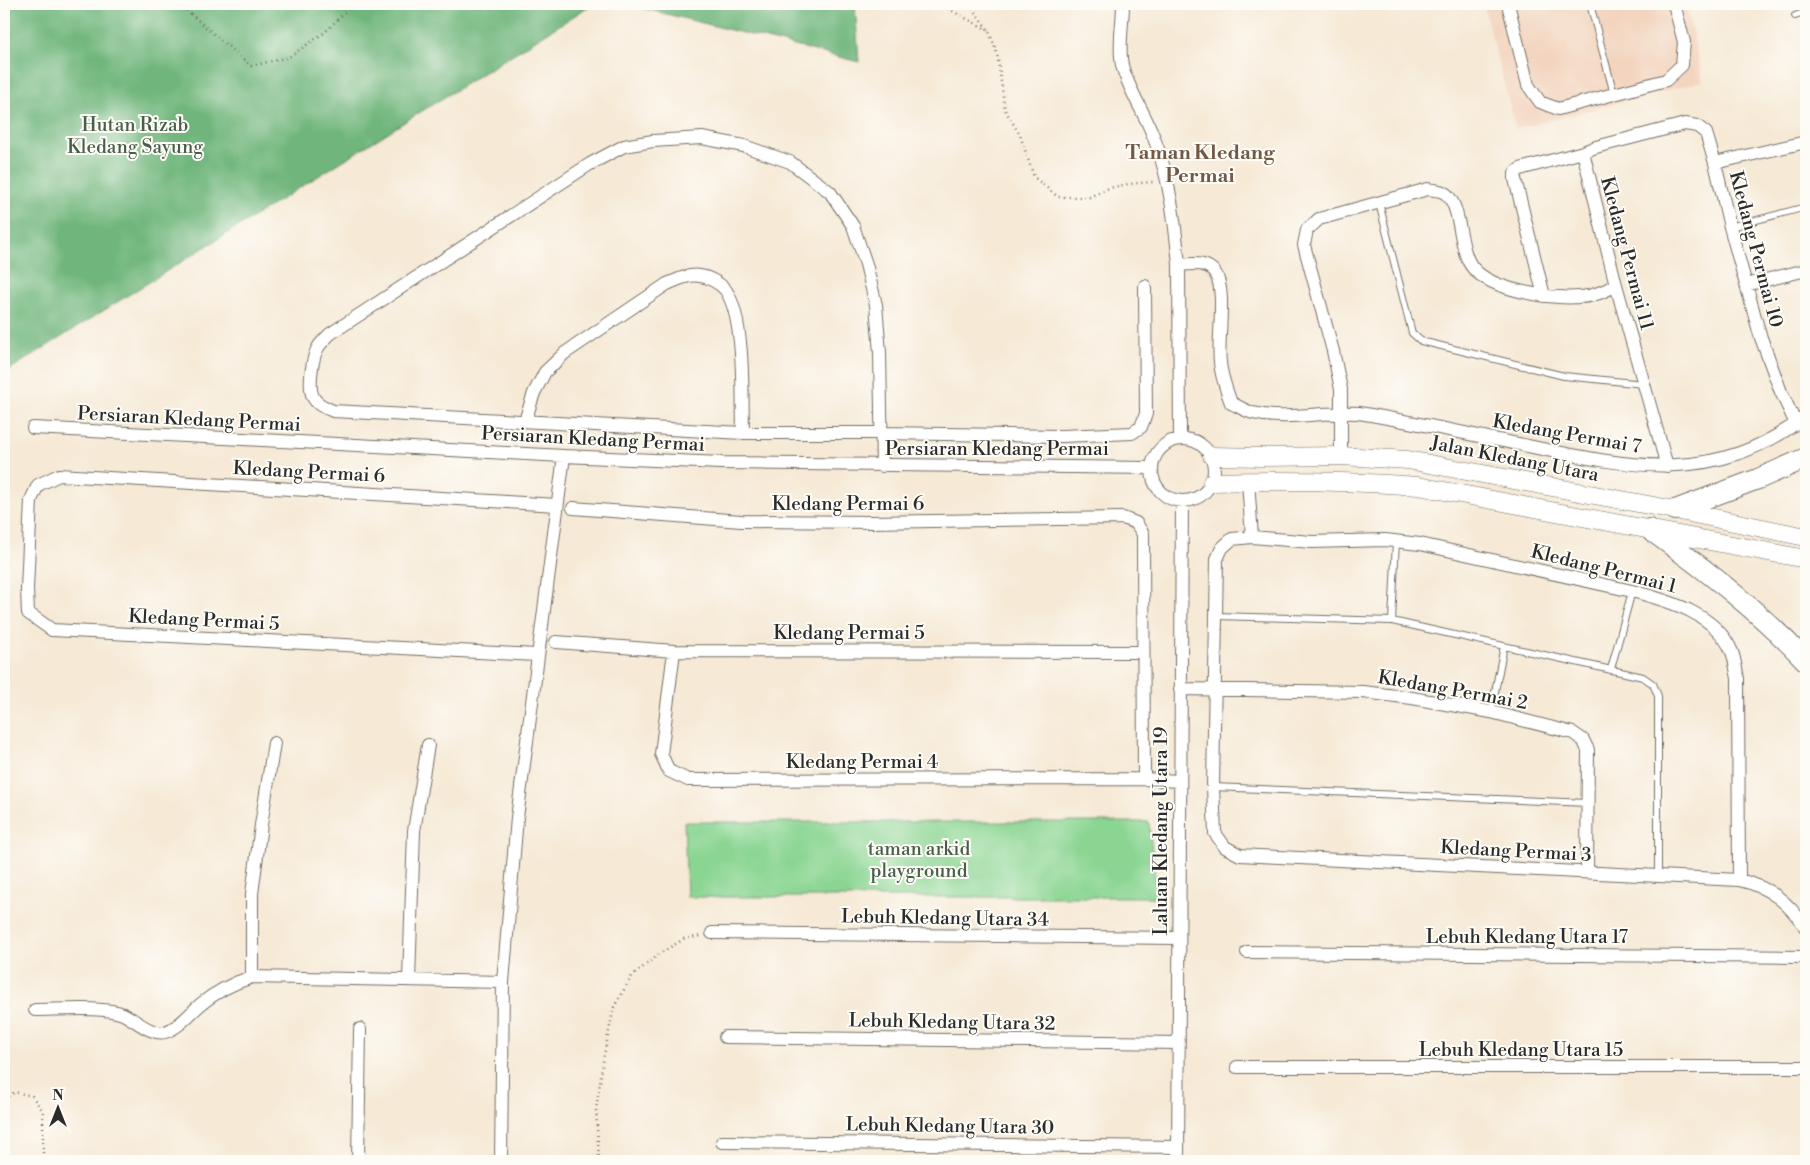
<svg xmlns="http://www.w3.org/2000/svg" width="1810" height="1165" font-family="'Libre Bodoni',serif">
  <rect width="100%" height="100%" fill="#fdfcf7"/>
  <filter id="ink" filterUnits="userSpaceOnUse"><feTurbulence type="fractalNoise" baseFrequency=".02" numOctaves="2"/><feDisplacementMap in="SourceGraphic" scale="10" xChannelSelector="R" yChannelSelector="G"/><feConvolveMatrix kernelMatrix="1 2 1 2 8 2 1 2 1" color-interpolation-filters="sRGB"/></filter>
  <filter id="wash" filterUnits="userSpaceOnUse"><feTurbulence type="fractalNoise" baseFrequency=".0096" numOctaves="4" result="noise"/><feDisplacementMap in="SourceGraphic" scale="20" xChannelSelector="R" yChannelSelector="G"/><feGaussianBlur stdDeviation="1.12" result="paint"/><feColorMatrix in="noise" values="0 0 0 0 0 0 0 0 0 0 0 0 0 0 0 0 0 1.4 0 .05"/><feComposite in="paint" operator="in"/></filter>
  <g filter="url(#wash)">
    <rect width="100%" height="100%" fill="#f6e9d5"/>
    <path fill="#f3d4be" d="M1483,4H1686L1703,81L1516,129Z"/>
    <path fill="#8ad592" stroke="#5a805e" d="M684,822H1149L1157,897H687Z"/>
    <path fill="#6fb67c" stroke="#4d7054" d="M4,4H593L4,373Z
      M626,4H855L859,62Z"/>
  </g>
  <g filter="url(#ink)">
    <g fill="none" stroke-linecap="round" stroke-linejoin="round">
      <g stroke="#726e66" stroke-width="8">
        <path id="service" d="M1590,4L1614,94
          M1795,16L1806,12
          M1379,203L1412,333L1421,341L1564,376L1644,384
          M1730,227L1806,207
          M1216,616L1392,621L1643,677L1653,684L1658,696V875
          M1392,621L1396,541
          M1611,669L1632,591
          M1491,712L1504,646
          M1213,787L1588,803"/>
      </g>
      <g stroke="#726e66" stroke-width="14">
        <path id="minor" d="M1123,4C1123,24 1118,45 1122,65C1127,87 1146,115 1154,138C1170,178 1175,223 1179,265L1180,438
          M1508,4L1528,85L1540,102L1558,109L1666,80L1682,65L1684,42L1674,4
          M1715,163L1806,142
          M1179,265C1191,264 1207,261 1215,273C1227,291 1217,339 1220,362C1221,376 1226,389 1231,403C1238,406 1245,411 1253,413C1287,421 1324,411 1359,413C1414,422 1468,434 1523,445C1628,467 1714,487 1806,416
          M1746,285L1806,270
          M1544,296L1515,179V173L1520,169L1583,152
          M525,421L534,393L545,372L565,353L667,284C677,280 688,274 700,276C709,277 724,285 728,294C745,325 742,396 743,433
          M33,428L564,456L721,463L1151,468
          M1152 470a31 31 0 1 1 62 0a31 31 0 1 1-62 0Z
          M1341,456V389L1333,351L1304,245L1307,230L1319,219L1428,189C1432,190 1439,190 1443,192C1463,202 1457,250 1473,268C1492,291 1552,299 1580,297C1593,297 1605,291 1616,285
          M882,466L880,353L876,305L866,264L853,226L830,192L790,162L744,146L702,138L653,141L624,146L590,164L330,334C326,338 322,342 319,346C312,356 308,386 313,397C317,405 326,408 333,411L743,433H881L1062,436L1132,433L1141,427L1146,414L1145,286
          M1667,466L1616,285L1583,152L1596,147L1685,124L1697,126L1706,133L1715,163L1730,227L1760,335L1781,392L1796,424
          M1248,481L1252,537
          M573,508L741,521L872,522L1123,518L1136,523L1143,534L1144,779
          M556,642L674,651L1143,652
          M674,651L661,754L669,771L688,780L1144,779L1179,781
          M537,655L52,630L28,613L27,589L31,500L38,485L59,475L557,505
          M1180,689L1363,692L1412,698L1491,712L1573,733L1583,740L1588,750L1587,872
          M1739,880L1738,678C1736,670 1735,660 1732,652C1716,613 1668,601 1632,591L1420,544L1385,540L1312,542L1252,537L1232,539L1222,548L1217,559L1213,787L1215,833L1225,847L1240,855L1739,880C1770,887 1788,902 1806,928
          M712,933L1178,938
          M1247,952L1806,957
          M252,977V894L261,825L274,743
          M409,980L414,831L428,745
          M35,1010C58,1010 105,1006 123,1014C136,1020 150,1035 165,1032C179,1028 190,1013 201,1004C217,991 233,983 252,977L503,982
          M725,1037L1179,1043
          M1237,1067H1806
          M722,1142L1178,1147
          M358,1161L360,1029
          M501,1161L503,982L517,818L564,456
          M1178,1161L1182,502"/>
      </g>
      <g stroke="#726e66" stroke-width="19">
        <path id="secondary" d="M1212,456L1261,457L1341,456L1408,460L1675,510L1806,537
          M1212,482C1281,480 1349,481 1418,486L1806,559"/>
      </g>
      <g stroke="#726e66" stroke-width="22">
        <path id="trunk" d="M1675,510L1758,479L1806,458
          M1649,529C1705,569 1759,611 1806,661"/>
      </g>
      <path stroke="#726e66" stroke-width="2.5" stroke-dasharray="1 4" stroke-linecap="butt" d="M179,4L251,66L289,57L324,33L353,4
        M939,4L988,30
        M969,4L989,31L997,53L1005,110L1020,135L1034,177L1058,197H1089L1109,188L1128,184L1153,182
        M4,1099L15,1092L32,1096L43,1111V1161
        M599,1161L596,1110L604,1055L614,1007L632,976L659,954L684,939L701,936"/>
      <use href="#service" stroke="#fff" stroke-width="6"/>
      <use href="#minor" stroke="#fff" stroke-width="12"/>
      <use href="#secondary" stroke="#fff" stroke-width="18"/>
      <use href="#trunk" stroke="#fff" stroke-width="20"/>
    </g>
  </g>
  <g text-anchor="middle" stroke-width="4" stroke-linejoin="round" paint-order="stroke">
    <g font-size="19" fill="#485e4a" stroke="#fdfcf7">
      <text x="135" y="131">Hutan Rizab<tspan x="135" dy="22">Kledang Sayung</tspan></text>
      <text x="919" y="855">taman arkid<tspan x="919" dy="22">playground</tspan></text>
    </g>
    <g font-size="19" fill="#2b2b2b" stroke="#fdfcf7">
      <text transform="translate(1757 249) rotate(75)" y="7">Kledang Permai 10</text>
      <text transform="translate(1628 253) rotate(75)" y="7">Kledang Permai 11</text>
      <text transform="translate(189 418) rotate(3)" y="7">Persiaran Kledang Permai</text>
      <text transform="translate(1567 433) rotate(10)" y="7">Kledang Permai 7</text>
      <text transform="translate(593 438) rotate(3)" y="7">Persiaran Kledang Permai</text>
      <text x="997" y="455">Persiaran Kledang Permai</text>
      <text transform="translate(1515 458) rotate(11)" y="7">Jalan Kledang Utara</text>
      <text transform="translate(309 471) rotate(3)" y="7">Kledang Permai 6</text>
      <text x="848" y="510">Kledang Permai 6</text>
      <text transform="translate(1604 568) rotate(14)" y="7">Kledang Permai 1</text>
      <text transform="translate(204 619) rotate(3)" y="7">Kledang Permai 5</text>
      <text x="849" y="639">Kledang Permai 5</text>
      <text transform="translate(1453 689) rotate(10)" y="7">Kledang Permai 2</text>
      <text x="862" y="768">Kledang Permai 4</text>
      <text transform="translate(1160 831) rotate(-90)" y="7">Laluan Kledang Utara 19</text>
      <text transform="translate(1516 850) rotate(3)" y="7">Kledang Permai 3</text>
      <text transform="translate(945 917) rotate(1)" y="7">Lebuh Kledang Utara 34</text>
      <text x="1527" y="943">Lebuh Kledang Utara 17</text>
      <text transform="translate(952 1021) rotate(1)" y="7">Lebuh Kledang Utara 32</text>
      <text x="1521" y="1056">Lebuh Kledang Utara 15</text>
      <text transform="translate(950 1125) rotate(1)" y="7">Lebuh Kledang Utara 30</text>
    </g>
    <g font-size="20" font-weight="bold" fill="#715948" stroke="#fdfcf7">
      <text x="1200" y="159">Taman Kledang<tspan x="1200" dy="23">Permai</tspan></text>
    </g>
  </g>
  <rect width="1810" height="1165" fill="none" stroke="#fdfcf7" stroke-width="20"/>
  <g transform="translate(58 1108)" stroke="#fdfcf7" stroke-width="4" paint-order="stroke">
  <path d="M0-4L9 19L0 12L-9 19Z" fill="#2b2b2b"/>
  <text y="-8" font-size="14" font-weight="bold" text-anchor="middle" fill="#2b2b2b">N</text>
  </g>
</svg>
